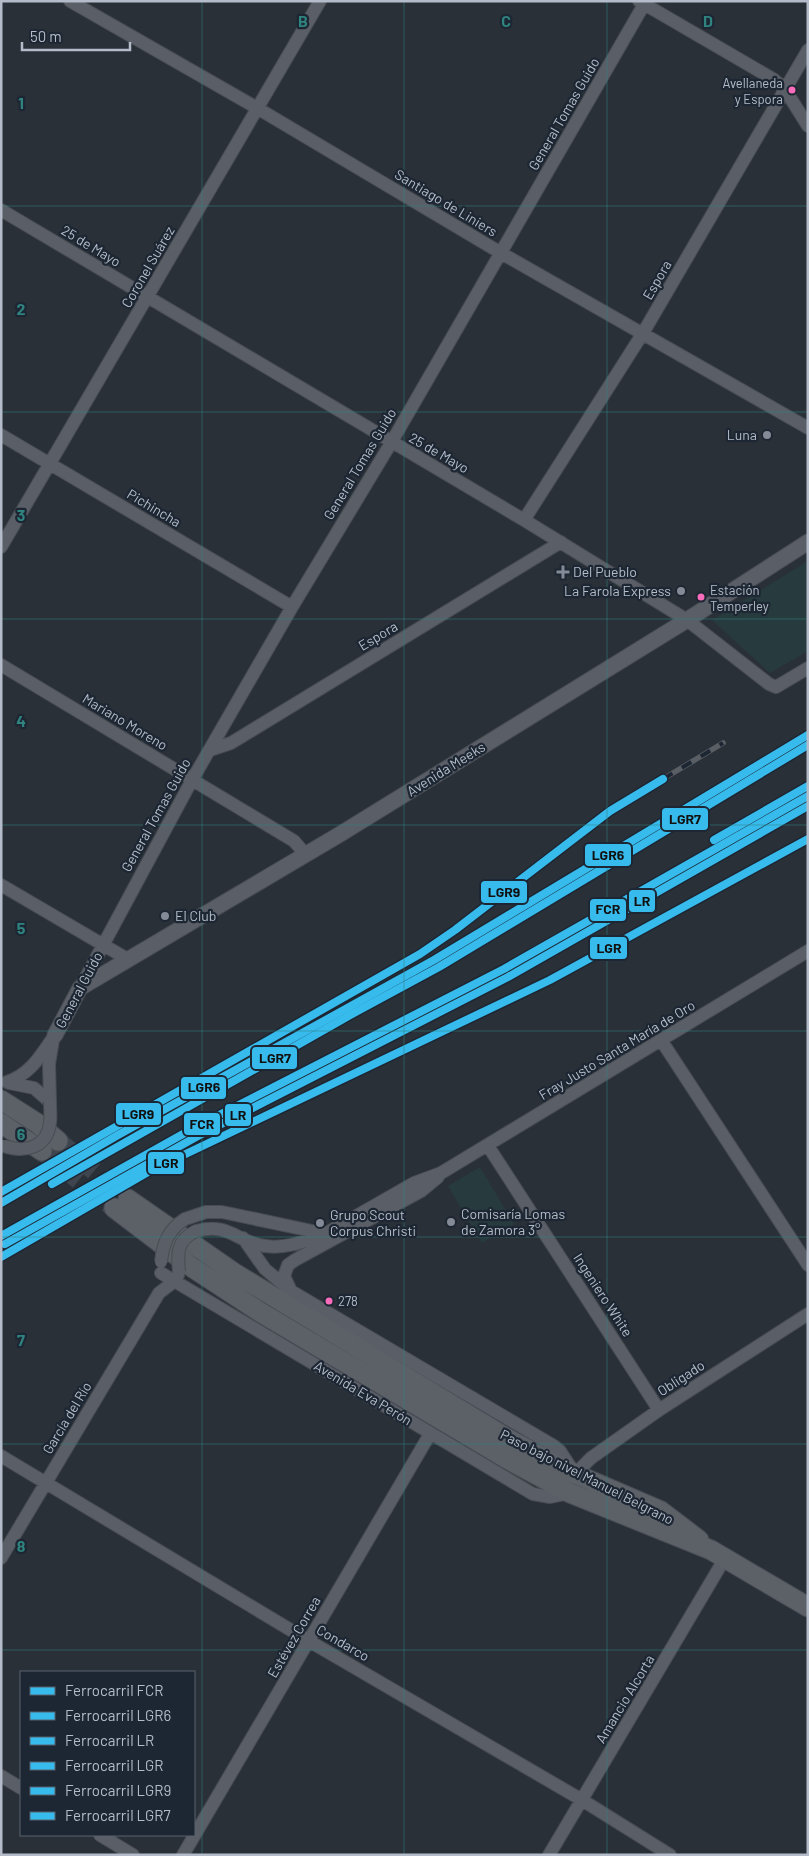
<svg xmlns="http://www.w3.org/2000/svg" width="809" height="1856" font-family="Barlow,sans-serif">
  <rect width="100%" height="100%" fill="#2a3038"/>
  <path fill="#273a3e" d="M808,561V651L770,673L712,620Z
    M480,1167L514,1224L482,1243L448,1186Z"/>
  <g fill="none" stroke-linecap="round" stroke-linejoin="round">
    <path stroke="#3f454e" stroke-width="19" stroke-dasharray="19 9" stroke-linecap="butt" d="M58,1141L128,1199
      M42,1151L114,1208"/>
    <g stroke="#484c53" stroke-width="14">
      <path id="minor" d="M70,1L257,108L501,253L808,428
        M639,1L773,79L784,88L808,126
        M1,210L524,520L687,620L769,684L776,687L808,668
        M1,435L292,607
        M524,520L643,333L808,50
        M1,547L320,1
        M1,665L294,841L306,855
        M210,750L231,743L561,542
        M1,885L129,960
        M80,988L192,780L292,607L391,443L646,1
        M661,1040L808,1265
        M7,1082C31,1074 41,1055 55,1035
        M9,1083L34,1088L50,1102
        M50,1102L49,1064L53,1040
        M488,1146L659,1410
        M185,1219L206,1212H222L312,1231L323,1235L414,1183L441,1173L808,951
        M196,1231C231,1222 236,1243 266,1246C286,1249 305,1241 323,1235L325,1236
        M243,1238L265,1269L291,1291L554,1446L560,1451L575,1474L591,1458L659,1410L808,1314
        M161,1273L533,1494L550,1497L570,1493
        M291,1291L284,1276L288,1265L295,1260L421,1191L438,1177
        M1,1456L309,1641L582,1800L670,1855
        M1,1558L159,1293L176,1280L178,1275
        M1,1776L21,1788
        M100,1835L133,1855
        M183,1855L430,1434
        M549,1855L725,1558"/>
    </g>
    <g stroke="#484c53" stroke-width="17">
      <path id="tertiary" d="M55,1035L80,988L342,833L687,620L808,542"/>
    </g>
    <g stroke="#484c55" stroke-width="21">
      <path id="primary" d="M1,1100L37,1123L58,1141
        M1,1123L42,1151
        M128,1199L236,1274L512,1441L575,1474L661,1511L699,1540
        M114,1208L193,1268L260,1312L509,1460L570,1493L711,1550L808,1607"/>
    </g>
    <use href="#minor" stroke="#5a5e66" stroke-width="12"/>
    <use href="#tertiary" stroke="#5a5e66" stroke-width="15"/>
    <use href="#primary" stroke="#5c6168" stroke-width="19"/>
    <g stroke="#595d64" stroke-width="5.5">
      <path id="rail" d="M663,779L723,743"/>
    </g>
    <use href="#rail" stroke="#1d2633" stroke-width="4" stroke-dasharray="11" stroke-linecap="butt"/>
    <g stroke="#484c53" stroke-width="14" stroke-linecap="butt">
      <path id="minor-bridge" d="M4,1146C25,1153 47,1148 50,1123C51,1116 50,1109 50,1102
        M161,1262C163,1243 168,1230 185,1219
        M179,1272C177,1253 177,1240 196,1231"/>
    </g>
    <use href="#minor-bridge" stroke="#5a5e66" stroke-width="12"/>
    <g stroke="#1d2633" stroke-width="11">
      <path id="rail-1" d="M1,1236L192,1129L504,969L808,796"/>
    </g>
    <g stroke="#1d2633" stroke-width="11">
      <path id="rail-2" d="M714,840L808,786
        M1,1203L118,1135L434,960L808,735"/>
    </g>
    <g stroke="#1d2633" stroke-width="11">
      <path id="rail-3" d="M5,1244L196,1137L508,977L808,806"/>
    </g>
    <g stroke="#1d2633" stroke-width="11">
      <path id="rail-4" d="M1,1257L148,1172L550,980L808,839"/>
    </g>
    <g stroke="#1d2633" stroke-width="11">
      <path id="rail-5" d="M1,1192L420,954L455,930L610,811L663,779"/>
    </g>
    <g stroke="#1d2633" stroke-width="11">
      <path id="rail-6" d="M52,1184L352,1014L439,967L808,745"/>
    </g>
    <use href="#rail-1" stroke="#37bbed" stroke-width="8"/>
    <use href="#rail-2" stroke="#37bbed" stroke-width="8"/>
    <use href="#rail-3" stroke="#37bbed" stroke-width="8"/>
    <use href="#rail-4" stroke="#37bbed" stroke-width="8"/>
    <use href="#rail-5" stroke="#37bbed" stroke-width="8"/>
    <use href="#rail-6" stroke="#37bbed" stroke-width="8"/>
  </g>
  <path fill="none" stroke="#308480" stroke-width="1" stroke-opacity="0.55" d="M202,1V1855M404,1V1855M607,1V1855M1,206H808M1,412H808M1,619H808M1,825H808M1,1031H808M1,1237H808M1,1444H808M1,1650H808"/>
  <g fill="#fb6dba" stroke="#1d2633" stroke-width="2">
    <circle cx="792" cy="90" r="4.5"/>
    <circle cx="701" cy="597" r="4.5"/>
    <circle cx="329" cy="1301" r="4.5"/>
  </g>
  <g fill="#848b96" stroke="#1d2633" stroke-width="2">
    <circle cx="767" cy="435" r="5"/>
    <path d="M560.5 564.5h5v5h5v5h-5v5h-5v-5h-5v-5h5z"/>
    <circle cx="681" cy="591" r="5"/>
    <circle cx="165" cy="916" r="5"/>
    <circle cx="451" cy="1222" r="5"/>
    <circle cx="320" cy="1223" r="5"/>
  </g>
  <g text-anchor="middle" stroke-width="4.5" stroke-linejoin="round" paint-order="stroke">
    <g font-size="13" fill="#b4bcc9" stroke="#1d2633" text-anchor="start">
      <text x="783" y="88" text-anchor="end">Avellaneda<tspan x="783" dy="16">y Espora</tspan></text>
      <text x="710" y="595">Estación<tspan x="710" dy="16">Temperley</tspan></text>
      <text x="338" y="1306">278</text>
    </g>
    <g font-size="14" fill="#b4bcc9" stroke="#1d2633">
      <text transform="translate(564 114) rotate(-60)" y="5">General Tomas Guido</text>
      <text transform="translate(446 203) rotate(31)" y="5">Santiago de Liniers</text>
      <text transform="translate(91 246) rotate(31)" y="5">25 de Mayo</text>
      <text transform="translate(148 267) rotate(-60)" y="5">Coronel Suárez</text>
      <text transform="translate(657 280) rotate(-60)" y="5">Espora</text>
      <text transform="translate(439 453) rotate(30)" y="5">25 de Mayo</text>
      <text transform="translate(360 464) rotate(-59)" y="5">General Tomas Guido</text>
      <text transform="translate(154 508) rotate(31)" y="5">Pichincha</text>
      <text transform="translate(378 636) rotate(-31)" y="5">Espora</text>
      <text transform="translate(125 722) rotate(31)" y="5">Mariano Moreno</text>
      <text transform="translate(446 769) rotate(-32)" y="5">Avenida Meeks</text>
      <text transform="translate(156 815) rotate(-61)" y="5">General Tomas Guido</text>
      <text transform="translate(79 990) rotate(-62)" y="5">General Guido</text>
      <text transform="translate(617 1050) rotate(-31)" y="5">Fray Justo Santa María de Oro</text>
      <text transform="translate(603 1295) rotate(57)" y="5">Ingeniero White</text>
      <text transform="translate(681 1378) rotate(-33)" y="5">Obligado</text>
      <text transform="translate(363 1393) rotate(31)" y="5">Avenida Eva Perón</text>
      <text transform="translate(67 1418) rotate(-59)" y="5">García del Río</text>
      <text transform="translate(587 1477) rotate(27)" y="5">Paso bajo nivel Manuel Belgrano</text>
      <text transform="translate(294 1637) rotate(-60)" y="5">Estévez Correa</text>
      <text transform="translate(343 1643) rotate(30)" y="5">Condarco</text>
      <text transform="translate(625 1699) rotate(-59)" y="5">Amancio Alcorta</text>
    </g>
    <g font-size="14" fill="#b4bcc9" stroke="#1d2633" text-anchor="start">
      <text x="757" y="440" text-anchor="end">Luna</text>
      <text x="573" y="577">Del Pueblo</text>
      <text x="671" y="596" text-anchor="end">La Farola Express</text>
      <text x="175" y="921">El Club</text>
      <text x="461" y="1219">Comisaría Lomas<tspan x="461" dy="16">de Zamora 3°</tspan></text>
      <text x="330" y="1220">Grupo Scout<tspan x="330" dy="16">Corpus Christi</tspan></text>
    </g>
  </g>
  <g font-size="16" text-anchor="middle" font-weight="bold" fill="#308480" stroke="#1d2633" stroke-width="4.5" stroke-linejoin="round" paint-order="stroke">
    <text x="303" y="27">B</text>
    <text x="506" y="27">C</text>
    <text x="708" y="27">D</text>
    <text x="21" y="109">1</text>
    <text x="21" y="315">2</text>
    <text x="21" y="521">3</text>
    <text x="21" y="727">4</text>
    <text x="21" y="934">5</text>
    <text x="21" y="1140">6</text>
    <text x="21" y="1346">7</text>
    <text x="21" y="1552">8</text>
  </g>
  <g stroke="#1d2633" stroke-width="2">
    <rect x="661" y="807" width="48" height="24" rx="5" fill="#37bbed"/>
    <rect x="584" y="843" width="48" height="24" rx="5" fill="#37bbed"/>
    <rect x="480" y="880" width="48" height="24" rx="5" fill="#37bbed"/>
    <rect x="628" y="889" width="28" height="24" rx="5" fill="#37bbed"/>
    <rect x="589" y="898" width="38" height="24" rx="5" fill="#37bbed"/>
    <rect x="589" y="936" width="39" height="24" rx="5" fill="#37bbed"/>
    <rect x="251" y="1046" width="47" height="24" rx="5" fill="#37bbed"/>
    <rect x="180" y="1076" width="47" height="24" rx="5" fill="#37bbed"/>
    <rect x="115" y="1102" width="47" height="24" rx="5" fill="#37bbed"/>
    <rect x="224" y="1103" width="28" height="24" rx="5" fill="#37bbed"/>
    <rect x="183" y="1112" width="38" height="24" rx="5" fill="#37bbed"/>
    <rect x="147" y="1151" width="38" height="24" rx="5" fill="#37bbed"/>
  </g>
  <g font-size="14" text-anchor="middle" font-weight="bold" fill="#111">
    <text x="685" y="824">LGR7</text>
    <text x="608" y="860">LGR6</text>
    <text x="504" y="897">LGR9</text>
    <text x="642" y="906">LR</text>
    <text x="608" y="914">FCR</text>
    <text x="609" y="953">LGR</text>
    <text x="275" y="1063">LGR7</text>
    <text x="204" y="1092">LGR6</text>
    <text x="138" y="1119">LGR9</text>
    <text x="238" y="1120">LR</text>
    <text x="202" y="1129">FCR</text>
    <text x="166" y="1168">LGR</text>
  </g>
  <rect width="809" height="1856" fill="none" stroke="#b4bcc9" stroke-width="5"/>
  <rect x="20" y="1671" width="175" height="165" fill="#1d2633" stroke="#59626f"/>
  <rect x="30" y="1687" width="25" height="8" fill="#37bbed" stroke="#59626f"/>
  <text x="65" y="1696" font-size="15" fill="#b4bcc9">Ferrocarril FCR</text>
  <rect x="30" y="1712" width="25" height="8" fill="#37bbed" stroke="#59626f"/>
  <text x="65" y="1721" font-size="15" fill="#b4bcc9">Ferrocarril LGR6</text>
  <rect x="30" y="1737" width="25" height="8" fill="#37bbed" stroke="#59626f"/>
  <text x="65" y="1746" font-size="15" fill="#b4bcc9">Ferrocarril LR</text>
  <rect x="30" y="1762" width="25" height="8" fill="#37bbed" stroke="#59626f"/>
  <text x="65" y="1771" font-size="15" fill="#b4bcc9">Ferrocarril LGR</text>
  <rect x="30" y="1787" width="25" height="8" fill="#37bbed" stroke="#59626f"/>
  <text x="65" y="1796" font-size="15" fill="#b4bcc9">Ferrocarril LGR9</text>
  <rect x="30" y="1812" width="25" height="8" fill="#37bbed" stroke="#59626f"/>
  <text x="65" y="1821" font-size="15" fill="#b4bcc9">Ferrocarril LGR7</text>
  <path d="M22 42v8h108v-8" fill="none" stroke="#b4bcc9" stroke-width="2.5"/>
  <text x="30" y="42" font-size="15" fill="#b4bcc9" stroke="#1d2633" stroke-width="4" paint-order="stroke">50 m</text>
</svg>
